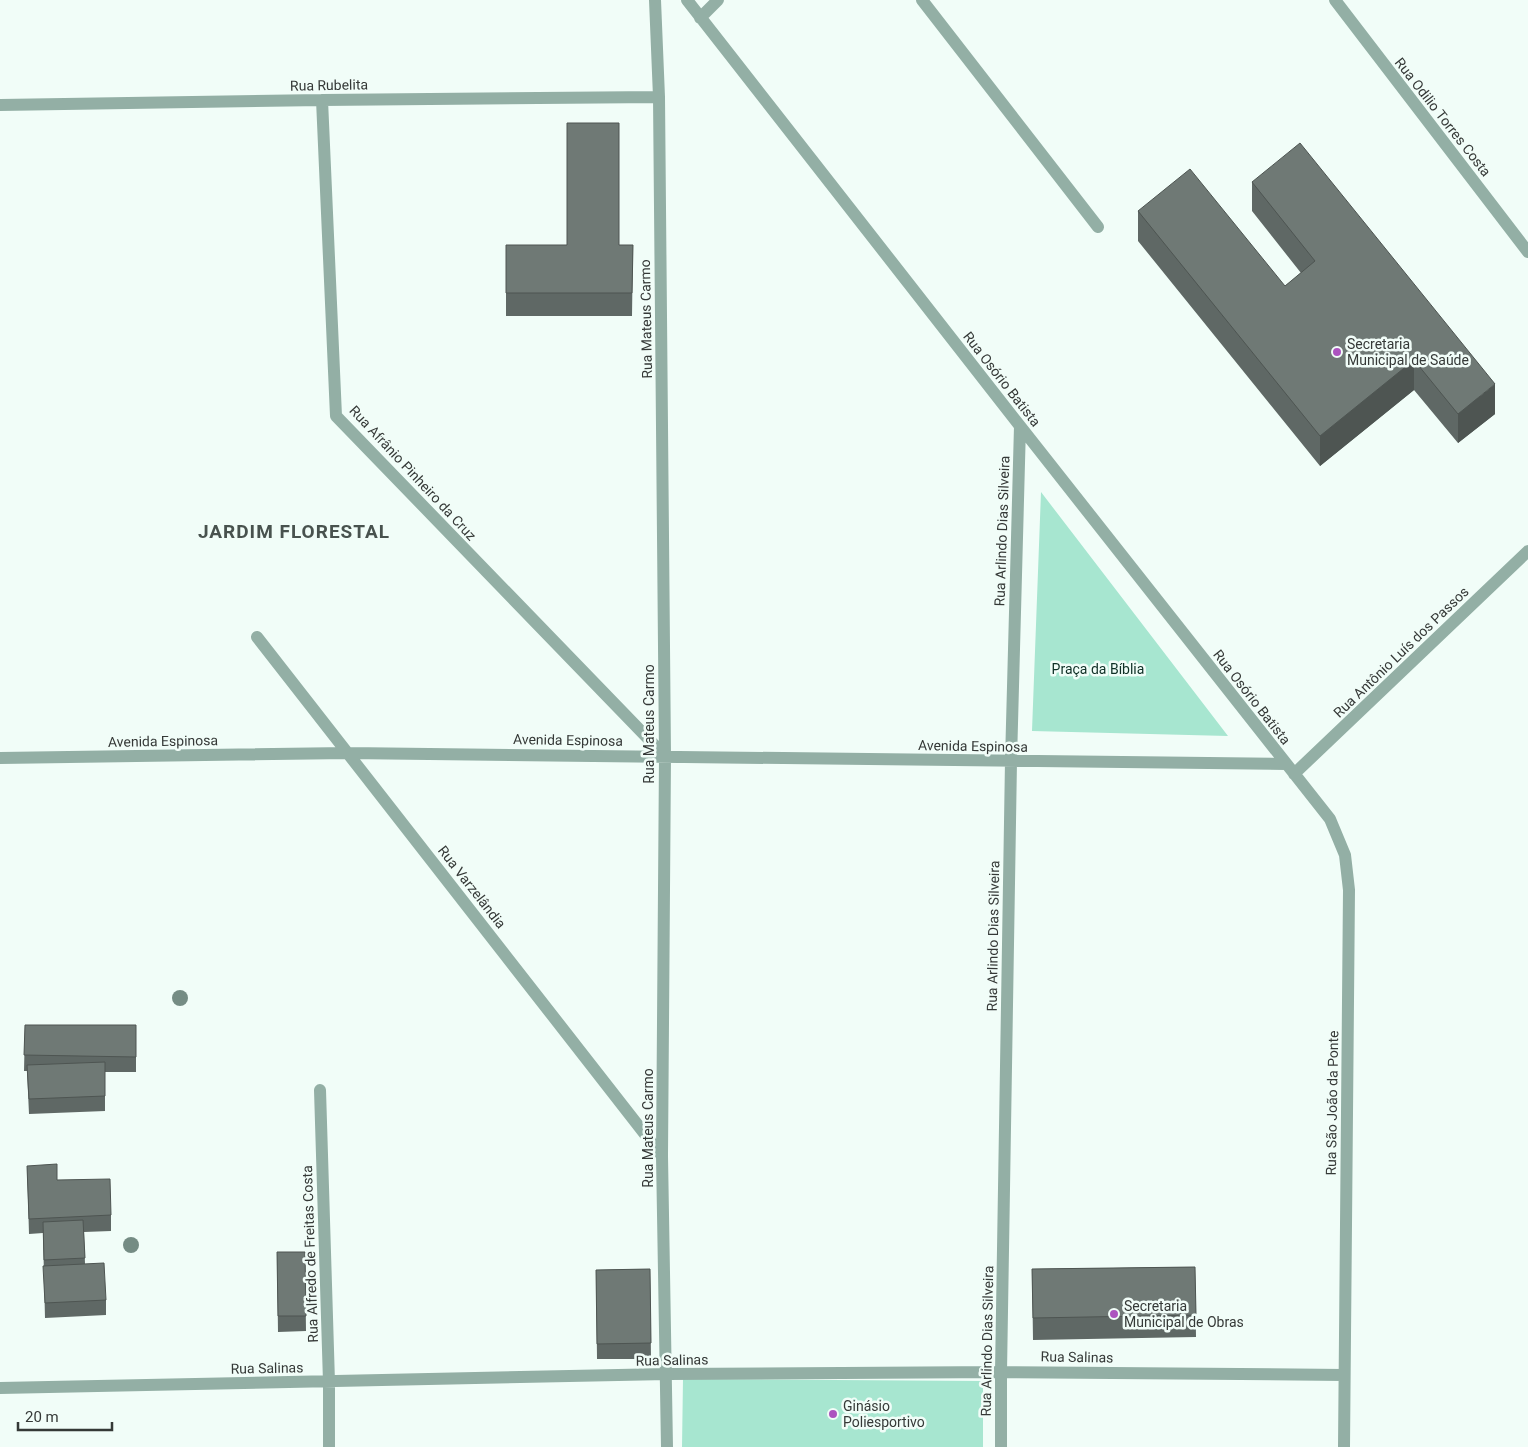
<svg xmlns="http://www.w3.org/2000/svg" width="1528" height="1447" font-family="Roboto,sans-serif">
  <rect width="100%" height="100%" fill="#f1fdf8"/>
  <path fill="#a7e6d0" d="M1041,492L1228,736L1032,731Z
    M683,1379L983,1381V1447H682Z"/>
  <g fill="none" stroke-linecap="round" stroke-linejoin="round">
    <path stroke="#93afa5" stroke-width="12" d="M655,0L659,97L665,756L662,1156L667,1447
      M687,0L1020,426L1330,819L1345,855L1349,890L1344,1447
      M922,0L1098,227
      M1335,0L1528,252
      M700,18L718,0
      M322,100L336,416L665,756
      M0,105L322,100L659,97
      M257,637L662,1156
      M0,758L348,753L1286,764
      M1294,774L1528,551
      M320,1090L329,1382V1447
      M0,1388L667,1374L1001,1372L1344,1375
      M1001,1447V1372L1011,761L1020,426"/>
  </g>
  <g fill="#758c84">
    <circle cx="180" cy="998" r="8"/>
    <circle cx="131" cy="1245" r="8"/>
  </g>
  <path fill="#5f6865" d="M1252,182L1495,414L1458,443L1414,390L1320,466L1138,241V211L1285,286L1301,273L1252,211Z
    M506,245H633L632,316H506Z
    M25,1025H136V1072H105V1111L29,1114L27,1071H24Z
    M27,1166L57,1180L111,1215V1231L84,1232L85,1264L106,1300V1315L45,1318L43,1233L29,1234Z
    M277,1252H305L306,1331L278,1332Z
    M1195,1267L1196,1337L1033,1340L1032,1269Z
    M650,1269L651,1359H597L596,1270Z"/>
  <path fill="#4e5552" d="M1414,360V390L1320,466V436Z
    M1495,384V414L1458,443V414Z"/>
  <path fill="#6f7975" stroke="#4e5552" d="M567,123H619V245H633L632,293H506V245H567Z
    M1300,143L1495,384L1458,414L1414,360L1320,436L1138,211L1190,169L1285,286L1315,261L1252,182Z
    M25,1025H136V1057L24,1055Z
    M105,1062V1096L29,1099L27,1065Z
    M57,1164V1180L110,1179L111,1215L29,1219L27,1166Z
    M83,1220L85,1258L44,1260L43,1222Z
    M277,1252H305L306,1316H278Z
    M104,1263L106,1300L45,1303L43,1266Z
    M1195,1267L1196,1315L1033,1318L1032,1269Z
    M650,1269L651,1343L597,1344L596,1270Z"/>
  <g fill="#ac53bf" stroke="#f1fdf8" stroke-width="2">
    <circle cx="1337" cy="352" r="5"/>
    <circle cx="1114" cy="1314" r="5"/>
    <circle cx="833" cy="1414" r="5"/>
  </g>
  <g text-anchor="middle" stroke-width="5" stroke-linejoin="round" paint-order="stroke">
    <g font-size="14" fill="#353937" stroke="#f1fdf8">
      <text transform="translate(329 85) rotate(-1)" y="5">Rua Rubelita</text>
      <text transform="translate(1443 117) rotate(52)" y="5">Rua Odilio Torres Costa</text>
      <text transform="translate(646 319) rotate(-91)" y="5">Rua Mateus Carmo</text>
      <text transform="translate(1002 379) rotate(52)" y="5">Rua Osório Batista</text>
      <text transform="translate(413 473) rotate(47)" y="5">Rua Afrânio Pinheiro da Cruz</text>
      <text transform="translate(1002 531) rotate(-88)" y="5">Rua Arlindo Dias Silveira</text>
      <text transform="translate(1401 652) rotate(-44)" y="5">Rua Antônio Luís dos Passos</text>
      <text transform="translate(1252 697) rotate(52)" y="5">Rua Osório Batista</text>
      <text transform="translate(649 724) rotate(-90)" y="5">Rua Mateus Carmo</text>
      <text transform="translate(568 740) rotate(1)" y="5">Avenida Espinosa</text>
      <text transform="translate(163 741) rotate(-1)" y="5">Avenida Espinosa</text>
      <text transform="translate(973 746) rotate(1)" y="5">Avenida Espinosa</text>
      <text transform="translate(472 887) rotate(52)" y="5">Rua Varzelândia</text>
      <text transform="translate(993 936) rotate(-89)" y="5">Rua Arlindo Dias Silveira</text>
      <text transform="translate(1332 1103) rotate(-89)" y="5">Rua São João da Ponte</text>
      <text transform="translate(648 1128) rotate(-90)" y="5">Rua Mateus Carmo</text>
      <text transform="translate(310 1254) rotate(-92)" y="5">Rua Alfredo de Freitas Costa</text>
      <text transform="translate(987 1341) rotate(-89)" y="5">Rua Arlindo Dias Silveira</text>
      <text transform="translate(1077 1357) rotate(1)" y="5">Rua Salinas</text>
      <text transform="translate(672 1360) rotate(-1)" y="5">Rua Salinas</text>
      <text transform="translate(267 1368) rotate(-1)" y="5">Rua Salinas</text>
    </g>
    <g font-size="14" fill="#353937" stroke="#f1fdf8" text-anchor="start">
      <text x="1347" y="349">Secretaria<tspan x="1347" dy="16">Municipal de Saúde</tspan></text>
      <text x="1124" y="1311">Secretaria<tspan x="1124" dy="16">Municipal de Obras</tspan></text>
      <text x="843" y="1411">Ginásio<tspan x="843" dy="16">Poliesportivo</tspan></text>
    </g>
    <g font-size="14" fill="#0f3026" stroke="#f1fdf8">
      <text x="1098" y="674">Praça da Bíblia</text>
    </g>
    <g font-size="19" font-weight="bold" letter-spacing="1" fill="#48524e" stroke="#f1fdf8">
      <text x="294" y="538">JARDIM FLORESTAL</text>
    </g>
  </g>
  <path d="M18 1422v8h94v-8" fill="none" stroke="#353937" stroke-width="2.5"/>
  <text x="25" y="1422" font-size="15" fill="#353937" stroke="#f1fdf8" stroke-width="4" paint-order="stroke">20 m</text>
</svg>
